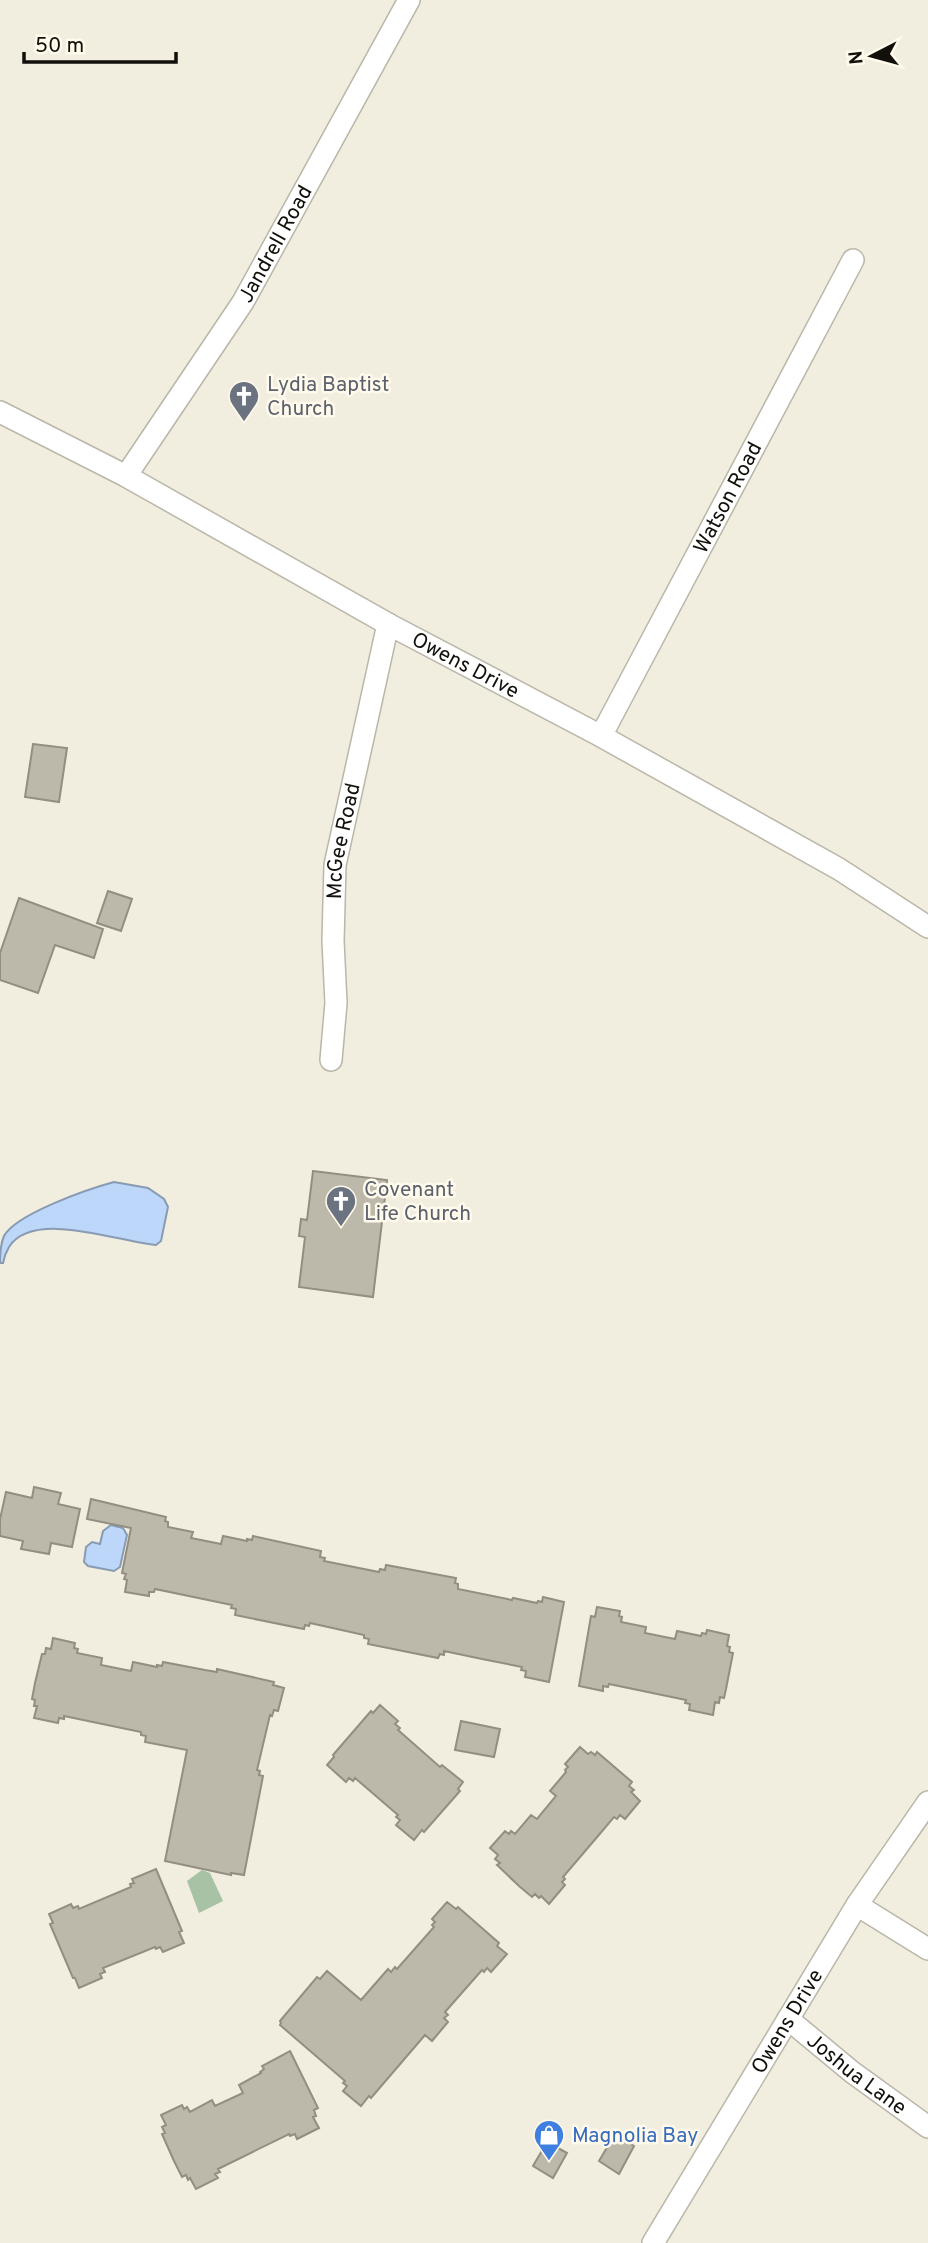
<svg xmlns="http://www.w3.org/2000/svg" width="928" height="2243" font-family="Overpass,sans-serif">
  <rect width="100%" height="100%" fill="#f1eddf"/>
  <path fill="#a7c2a5" d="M202,1870L210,1873L223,1901L199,1913L187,1881Z"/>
  <path fill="#bcd7f9" stroke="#899bb2" stroke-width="2" d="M114,1182L148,1188L164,1199L168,1207L161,1241L156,1245C120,1242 33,1209 9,1247C6,1252 4,1258 3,1263H0C0,1254 0,1245 4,1236C16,1214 88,1189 114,1182Z
    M111,1525L123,1528L127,1535L120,1567L114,1571L88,1566L84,1562L86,1547L92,1542L100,1544L103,1531Z"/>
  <path fill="#bcb8aa" stroke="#928e81" stroke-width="2" d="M33,744L67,748L59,802L25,797Z
    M108,891L132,899L121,931L97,923Z
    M19,898L103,929L94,958L55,945L38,993L0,980V953Z
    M313,1171L387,1180L373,1297L299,1287L305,1237L299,1236L301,1219L307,1220Z
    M34,1487L61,1493L58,1504L80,1509L72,1547L51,1543L49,1554L21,1549L23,1541L0,1536V1519L6,1492L32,1498Z
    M91,1499L166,1517L165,1521L168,1522V1527L193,1532L191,1538L221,1544L223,1536L247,1541V1539L252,1540L253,1536L321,1551L320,1557L325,1558L324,1561L379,1572L380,1569L385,1570L386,1565L456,1578L455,1583L458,1584V1589L512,1600L513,1598L537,1603L538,1601L542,1602L543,1597L564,1602L549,1682L525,1677L526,1671L521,1670L522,1667L482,1659L444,1651V1655L440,1654L438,1658L368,1644L369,1639L364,1638V1635L310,1623L309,1626L305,1625L304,1629L235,1615L236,1609L231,1608L232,1605L155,1589L154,1592H149V1596L125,1592L127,1580L124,1579L126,1574L122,1573L131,1528L87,1519Z
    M597,1607L620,1611L619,1616L622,1617L621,1622L646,1627L645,1633L675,1639L677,1631L701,1636L702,1633L706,1634L707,1630L729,1635L727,1646L730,1647L729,1652L733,1653L726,1689L724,1698L720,1697L719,1703L715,1702L713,1715L689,1710L690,1704L685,1703L686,1700L609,1684L608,1687L603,1686V1691L579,1686L591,1616L595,1617Z
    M53,1638L75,1643L74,1648L78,1649L77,1653L102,1658L101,1665L131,1671L133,1662L157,1667V1665L162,1666L163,1662L205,1670L217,1672V1669L274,1682L273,1685L284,1688L278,1711L274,1710L272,1716L270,1715L257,1770L260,1771L259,1775L263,1776L244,1875L231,1873V1875L165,1861L187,1750L145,1742L146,1736L141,1735V1732L64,1716V1719L59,1718L58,1723L34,1718L37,1706H34L35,1700L32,1699L35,1683L42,1654H45L46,1648L51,1649Z
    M380,1705L398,1721L395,1724L400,1728L398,1730L440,1767L442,1765L463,1782L458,1789L460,1791L424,1832L422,1830L414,1840L396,1825L400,1820L396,1817L398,1815L355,1778L353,1781L349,1778L346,1782L327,1765L334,1757L333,1755L371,1711L373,1713Z
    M461,1721L500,1729L494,1757L455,1750Z
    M580,1747L588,1754L591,1752L595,1755L597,1752L632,1782L629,1786L634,1790L631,1792L640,1801L625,1819L620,1815L617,1819L614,1817L598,1836L563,1877L565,1879L562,1882L565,1885L549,1904L541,1896L539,1898L535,1894L532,1897L519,1886L497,1865L500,1863L495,1859L498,1855L490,1848L505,1831L509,1834L511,1831L515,1834L531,1815L537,1819L556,1796L550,1791L566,1772L565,1770L568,1767L565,1764Z
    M156,1869L182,1931L179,1932L184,1943L163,1952L160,1947L156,1949L155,1947L103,1968L105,1972L100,1974L102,1978L79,1988L75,1978H73L50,1924L53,1923L49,1914L71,1904L73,1908L78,1906L79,1909L131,1887L130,1884L134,1883L132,1879Z
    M447,1902L456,1909L458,1907L499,1943L497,1946L507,1954L491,1972L487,1968L484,1972L482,1970L445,2012L448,2015L444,2018L448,2022L432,2041L425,2035L371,2098L369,2096L361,2106L343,2091L347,2086L343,2083L345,2081L280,2025L281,2023L280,2021L317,1977L320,1979L327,1971L361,2000L388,1969L391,1972L395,1967L397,1969L434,1927L432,1925L435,1922L432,1919Z
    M290,2051L318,2108L314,2110L316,2116L313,2117L319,2128L297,2139L295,2134L290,2136L289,2134L218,2169L220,2172L215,2174L218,2178L196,2189L190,2178L188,2180L186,2175L182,2177L174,2161L162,2134L165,2133L162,2127L166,2125L161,2115L182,2105L184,2109L187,2107L190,2112L212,2100L215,2106L243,2093L239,2085L261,2073L260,2072L264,2069L262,2066Z
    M615,2134L634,2146L619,2174L599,2161Z
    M547,2142L567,2153L553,2178L533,2166Z"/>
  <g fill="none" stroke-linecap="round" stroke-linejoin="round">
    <g stroke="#bab6a8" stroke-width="24">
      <g id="minor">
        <path id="s1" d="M0,412L126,476L388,624L601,736L839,869L928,927"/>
        <path id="s2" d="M126,476L243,302L409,0"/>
        <path id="s3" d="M601,736L853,260"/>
        <path id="s4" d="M331,1060L336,1003L333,941L335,865L388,624"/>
        <path d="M857,1905L928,1949"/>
        <path id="s5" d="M788,2019L852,2072L928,2127"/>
        <path id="s6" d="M653,2243L857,1905L928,1802"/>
      </g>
    </g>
    <use href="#minor" stroke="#fff" stroke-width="21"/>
  </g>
  <defs>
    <g id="church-pin" transform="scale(1.575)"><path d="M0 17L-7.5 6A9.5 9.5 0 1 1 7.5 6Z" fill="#6b7280" stroke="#fffaec"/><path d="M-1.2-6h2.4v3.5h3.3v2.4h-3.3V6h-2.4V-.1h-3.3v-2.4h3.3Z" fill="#fff"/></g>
    <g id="shop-pin" transform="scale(1.575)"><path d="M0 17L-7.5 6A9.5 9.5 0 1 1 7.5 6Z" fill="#3f7fe0" stroke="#fffaec"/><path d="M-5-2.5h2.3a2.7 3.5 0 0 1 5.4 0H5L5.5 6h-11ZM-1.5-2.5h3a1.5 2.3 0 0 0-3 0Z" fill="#fff"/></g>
  </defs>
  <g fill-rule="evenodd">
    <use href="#church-pin" x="244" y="396"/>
    <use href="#church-pin" x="341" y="1201"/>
    <use href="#shop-pin" x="549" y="2135"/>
  </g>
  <g text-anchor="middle" stroke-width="5" stroke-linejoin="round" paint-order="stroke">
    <g font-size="21" fill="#11100b" stroke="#fffaec">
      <text dy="7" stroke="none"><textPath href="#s2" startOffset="276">Jandrell Road</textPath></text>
      <text dy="7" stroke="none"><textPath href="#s3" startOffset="270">Watson Road</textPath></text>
      <text dy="7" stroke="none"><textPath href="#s1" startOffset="530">Owens Drive</textPath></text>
      <text dy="7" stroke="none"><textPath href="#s4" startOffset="220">McGee Road</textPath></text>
      <text dy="7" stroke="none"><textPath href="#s6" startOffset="259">Owens Drive</textPath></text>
      <text dy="7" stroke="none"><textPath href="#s5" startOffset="88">Joshua Lane</textPath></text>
    </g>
    <g font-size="21" fill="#5b616d" stroke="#fffaec" text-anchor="start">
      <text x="267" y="391">Lydia Baptist<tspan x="267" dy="24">Church</tspan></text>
      <text x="364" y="1196">Covenant<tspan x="364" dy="24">Life Church</tspan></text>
    </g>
    <g font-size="21" fill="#366cbe" stroke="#fffaec" text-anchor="start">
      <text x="572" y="2142">Magnolia Bay</text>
    </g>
  </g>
  <g transform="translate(872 56) rotate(264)" stroke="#fffaec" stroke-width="5" paint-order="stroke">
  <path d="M0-5L12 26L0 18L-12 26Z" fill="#11100b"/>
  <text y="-10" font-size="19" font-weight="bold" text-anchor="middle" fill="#11100b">N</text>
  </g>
  <path d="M24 52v10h152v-10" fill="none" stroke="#11100b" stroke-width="3.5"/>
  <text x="35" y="52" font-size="21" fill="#11100b" stroke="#fffaec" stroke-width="5" paint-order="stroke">50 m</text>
</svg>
